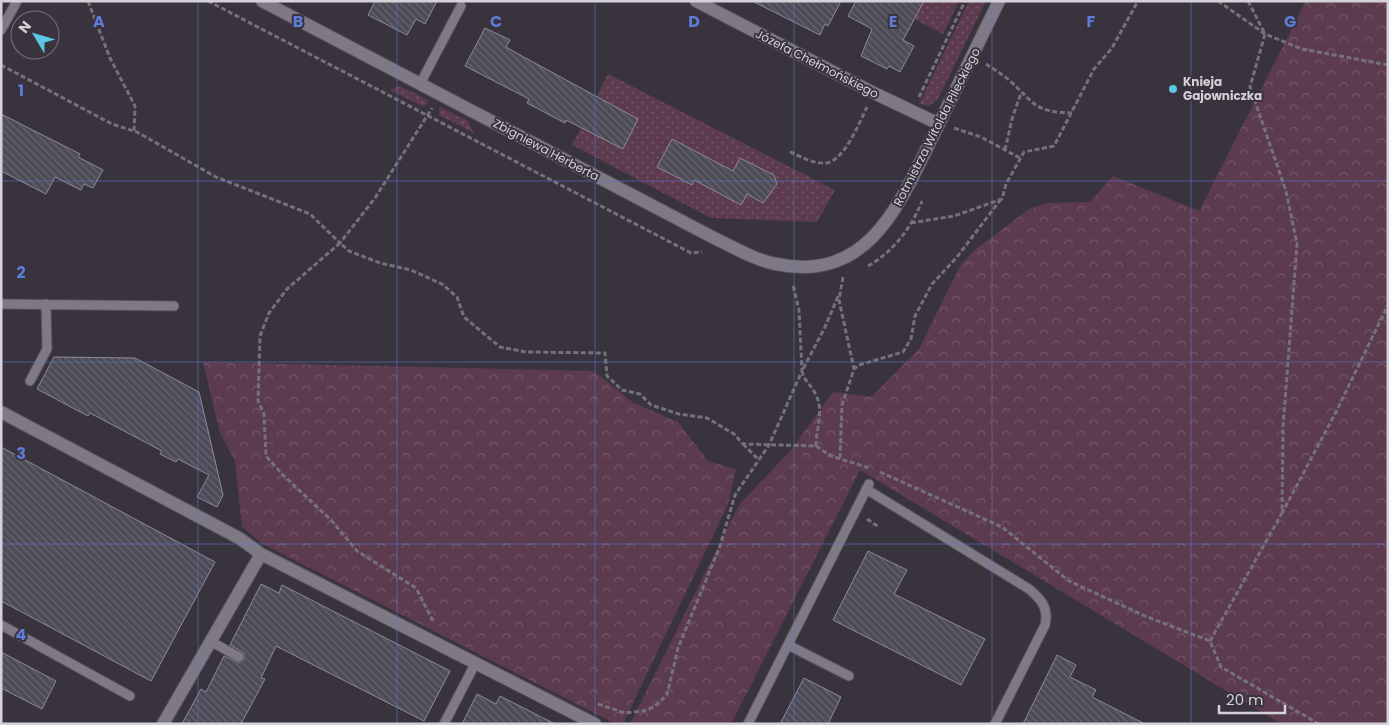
<svg xmlns="http://www.w3.org/2000/svg" width="1389" height="725" font-family="Poppins,sans-serif">
  <defs>
    <pattern id="green-dots" width="8" height="8" patternUnits="userSpaceOnUse" patternTransform="scale(1.25)"><rect width="8" height="8" fill="#5d3b4e"/><path d="M2 2h.1M6 6h.1" fill="none" stroke="#735667" stroke-width="1.8" stroke-linecap="round"/></pattern>
    <pattern id="forest-crowns" width="20" height="18" patternUnits="userSpaceOnUse" patternTransform="scale(1.25)"><rect width="20" height="18" fill="#5d3b4e"/><path d="M2 6a3 3 0 1 1 6 0M12 15a3 3 0 1 1 6 0" fill="none" stroke="#735667"/></pattern>
    <pattern id="building-back-hatch" width="6" height="6" patternUnits="userSpaceOnUse" patternTransform="scale(1.25)"><rect width="6" height="6" fill="#4c4b57"/><path d="M-1 5l2 2M0 0l6 6M5-1l2 2" fill="none" stroke="#65646e"/></pattern>
  </defs>
  <rect width="100%" height="100%" fill="#39333e"/>
  <path fill="url(#green-dots)" d="M880,1H959L943,34Z
    M969,1H986L938,99L929,106L919,104Z
    M608,74L835,190L817,222L711,218L572,145Z
    M400,86L428,100L426,105L422,106L390,90Z
    M440,107L468,121L474,133L439,115Z"/>
  <path fill="url(#forest-crowns)" d="M1306,1H1388V724H1281L860,470L731,724H630L739,505L791,450L833,392L871,397L919,349L961,264L976,249L1029,209L1047,203L1090,202L1113,176L1199,211Z
    M203,362L594,371L632,402L678,422L708,461L736,469L728,504L623,724H616L261,543L242,527L235,461L220,433Z"/>
  <path fill="url(#building-back-hatch)" stroke="#8c8b98" d="M375,1H437L425,24L416,19L407,35L368,15Z
    M752,1H841L828,26L825,24L820,35Z
    M856,1H924L903,40L914,46L900,72L889,66L887,69L861,56L872,29L848,16Z
    M485,28L510,40L506,47L520,55L638,119L623,149L566,120L565,123L527,103L529,99L465,66Z
    M1,114L80,154L78,157L103,170L93,188L84,184L81,190L55,177L46,194L1,171Z
    M672,139L733,171L740,158L774,175L777,184L763,203L747,194L741,205L694,180L692,185L657,167Z
    M54,357L135,358L199,392L223,495L217,507L197,497L209,475L178,459L176,462L160,454L162,451L90,413L88,416L37,389Z
    M1,447L215,562L151,681L1,601Z
    M868,551L907,570L894,594L985,639L961,685L833,620Z
    M261,584L279,593L282,585L450,671L424,721L276,646L261,678L265,679L241,724H182L201,689L206,692L224,656L239,663L244,660V653L230,645Z
    M1,652L56,681L42,709L1,688Z
    M1057,655L1076,665L1070,677L1096,690L1092,697L1145,724H1023Z
    M804,678L841,697L828,724H780Z
    M477,694L496,704L500,696L555,724H462Z"/>
  <g fill="none" stroke-linecap="round" stroke-linejoin="round">
    <g stroke="#56525b" stroke-width="11">
      <path id="service" d="M1,30L17,1
        M420,84L461,6
        M1,304L174,306
        M30,381L47,349L46,304
        M866,489L1029,589C1041,599 1049,608 1045,625L995,724
        M1,625L130,696
        M210,641L239,657
        M788,645L849,676
        M444,724L475,664
        M748,724L869,484"/>
    </g>
    <g stroke="#56525b" stroke-width="14">
      <path id="minor" d="M262,1L716,239C735,248 755,260 776,264C866,283 898,208 930,142C953,95 976,48 999,1
        M696,1L874,93L939,124
        M1,412L239,538L261,554L595,724
        M163,724L261,554"/>
    </g>
    <path stroke="#75707a" stroke-width="3" stroke-dasharray="5 2.5" stroke-linecap="butt" d="M88,1L110,58L135,106L134,131
      M208,1L691,253L702,252
      M1218,1L1265,34L1302,49L1388,65
      M1248,1L1265,34L1250,87L1286,191L1297,244L1283,427L1282,513L1336,412L1388,305
      M986,64C993,69 1002,74 1009,80C1035,103 1033,112 1072,113
      M1,65L112,124L137,132L216,177L310,214L340,243L375,198L432,108
      M919,97L965,1
      M954,128L981,137L1020,158
      M1005,150L1012,119L1021,93
      M790,152C800,156 811,163 823,163C843,165 859,123 867,107
      M911,223L954,216L1002,199L1006,184L1024,152L1054,146L1094,69L1112,48L1138,1
      M868,266C893,252 912,227 922,201
      M843,277L839,300L854,369
      M743,444L759,460
      M816,446C816,430 824,410 816,395C812,386 804,381 802,371L825,327L839,294
      M840,458L842,405L854,369L859,365L903,352L911,339L915,316L932,284L957,257L1001,199
      M880,472L1002,527L1069,581L1145,616L1210,641L1221,667L1319,724
      M867,519L879,527
      M433,621L416,588L357,551L331,520L283,475L266,456L264,414L258,401L260,336L269,313L287,289L340,243L349,251L380,263L411,270L442,284L457,297L464,317L500,347L526,352L605,353L607,376L622,390L640,394L651,405L679,414L707,418L734,434L743,444L816,446L831,456L869,468
      M1210,641L1282,513
      M598,704L625,713L643,711L654,707L667,695L678,648L720,546L735,495L769,445L802,371L799,310L793,285"/>
    <use href="#service" stroke="#7f7985" stroke-width="9"/>
    <use href="#minor" stroke="#7f7985" stroke-width="12"/>
  </g>
  <path fill="none" stroke="#5d7cd8" stroke-width="1" stroke-opacity="0.55" d="M198,1V724M397,1V724M595,1V724M794,1V724M992,1V724M1191,1V724M1,181H1388M1,362H1388M1,544H1388"/>
  <circle fill="#5ac8e5" stroke="#39333e" stroke-width="2" cx="1173" cy="89" r="5"/>
  <g text-anchor="middle" stroke-width="4" stroke-linejoin="round" paint-order="stroke">
    <g font-size="12" fill="#d5d1d8" stroke="#39333e">
      <text transform="translate(817 64) rotate(27)" y="4">Józefa Chełmońskiego</text>
      <text transform="translate(937 127) rotate(-63)" y="4">Rotmistrza Witolda Pileckiego</text>
      <text transform="translate(546 150) rotate(28)" y="4">Zbigniewa Herberta</text>
    </g>
    <g font-size="12" font-weight="bold" fill="#d5d1d8" stroke="#39333e" text-anchor="start">
      <text x="1183" y="86">Knieja<tspan x="1183" dy="14">Gajowniczka</tspan></text>
    </g>
  </g>
  <g font-size="16" text-anchor="middle" font-weight="bold" fill="#5d7cd8" stroke="#39333e" stroke-width="4" stroke-linejoin="round" paint-order="stroke">
    <text x="99" y="27">A</text>
    <text x="298" y="27">B</text>
    <text x="496" y="27">C</text>
    <text x="694" y="27">D</text>
    <text x="893" y="27">E</text>
    <text x="1091" y="27">F</text>
    <text x="1290" y="27">G</text>
    <text x="21" y="96">1</text>
    <text x="21" y="278">2</text>
    <text x="21" y="459">3</text>
    <text x="21" y="640">4</text>
  </g>
  <rect width="1389" height="725" fill="none" stroke="#d5d1d8" stroke-width="5"/>
  <g transform="translate(35 35) rotate(308)"><circle r="24" fill="#39333e" stroke="#77727c"/>
  <path d="M0-4L9 19L0 12L-9 19Z" fill="#5ac8e5"/>
  <text y="-8" font-size="14" font-weight="bold" text-anchor="middle" fill="#d5d1d8">N</text>
  </g>
  <path d="M1219 705v8h66v-8" fill="none" stroke="#d5d1d8" stroke-width="2.5"/>
  <text x="1226" y="705" font-size="15" fill="#d5d1d8" stroke="#39333e" stroke-width="4" paint-order="stroke">20 m</text>
</svg>
